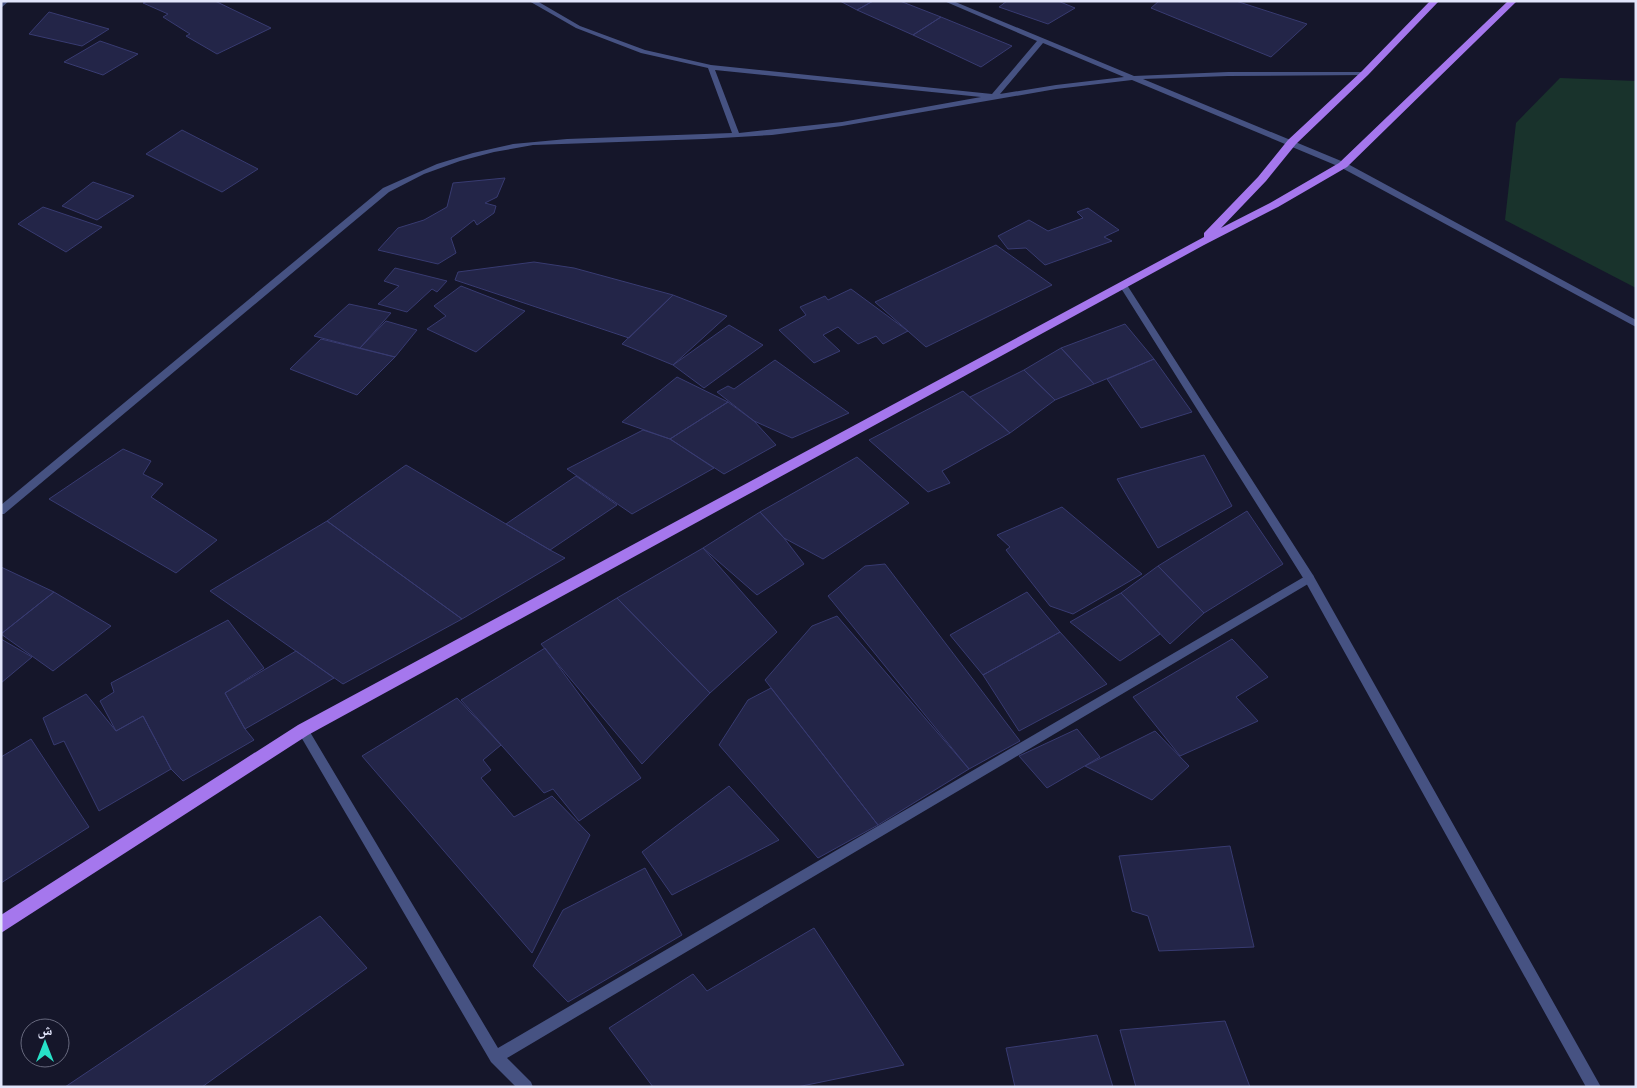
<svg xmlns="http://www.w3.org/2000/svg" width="1637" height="1088" font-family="'DM Sans','Noto Naskh Arabic',sans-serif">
  <rect width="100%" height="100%" fill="#15162a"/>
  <path fill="#19332c" d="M1560,78L1636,81V288L1505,220L1516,123Z"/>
  <path fill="#232548" stroke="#383b71" d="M148,1H215L271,28L217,54L186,36L190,34L163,17L168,14L143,3Z
    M840,1H873L857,10Z
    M873,1H900L941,17L913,35L857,10Z
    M1007,1H1058L1075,8L1048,24L999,7Z
    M1159,1H1236L1307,24L1271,57L1151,8Z
    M49,12L109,29L82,46L29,34Z
    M941,17L1012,46L981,67L913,35Z
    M100,41L138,54L103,75L64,62Z
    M182,130L258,169L222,192L146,154Z
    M505,178L497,197L485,203L496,206L494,213L477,225L474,220L451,238L456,253L438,264L378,250L398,228L424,220L447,207L453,183Z
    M93,182L134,196L97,220L62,206Z
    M43,207L102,227L66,252L18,224Z
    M1088,208L1119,230L1104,237L1112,241L1045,265L1026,248L1008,249L998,236L1029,220L1048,231L1083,218L1077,212Z
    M996,245L1052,285L926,347L875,302Z
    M534,262L574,268L673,295L629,338L455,280L458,272Z
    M395,268L447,281L437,292L432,289L407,312L378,304L399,286L384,281Z
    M461,286L525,311L476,352L427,329L446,316L434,306Z
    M851,289L908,331L883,344L876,336L858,344L838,327L823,335L840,351L814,363L779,330L806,315L800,307L825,296L828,300Z
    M673,295L727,316L673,365L622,344Z
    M349,304L391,313L360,348L314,336Z
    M386,321L417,330L395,357L360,348Z
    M1125,324L1154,359L1094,384L1061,348Z
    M729,325L763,345L704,388L673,365Z
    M321,339L395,357L357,395L290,369Z
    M1061,348L1094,384L1055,400L1024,370Z
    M1154,359L1192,412L1141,428L1107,379Z
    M775,360L849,413L792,438L754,421L717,392L728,386L734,389Z
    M1024,370L1055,400L1010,433L970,397Z
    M677,377L728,402L670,439L622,422Z
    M963,391L1010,433L942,471L950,483L928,492L869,440Z
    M728,402L754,421L776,445L724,474L670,439Z
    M643,430L670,439L714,468L632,514L567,469Z
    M123,449L151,461L143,474L163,484L151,497L217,540L176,573L49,499Z
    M1204,455L1232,506L1158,548L1117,479Z
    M857,457L909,503L823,559L784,538L760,512Z
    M406,465L550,550L565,558L462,619L327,521Z
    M576,476L617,505L550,550L506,524Z
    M1062,507L1142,574L1073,614L1050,606L1006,550L1010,547L997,535Z
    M1247,511L1283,564L1204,613L1158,566Z
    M760,512L784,538L804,564L757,595L703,548Z
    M327,521L462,619L343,684L210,591Z
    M703,548L777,632L710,693L617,598Z
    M885,564L1020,741L969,769L828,596L865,566Z
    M1158,566L1204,613L1170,644L1121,593Z
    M1,567L54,592L1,634Z
    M54,592L111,626L53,671L1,634Z
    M1027,592L1060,632L983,675L950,635Z
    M1121,593L1160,634L1120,661L1070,622Z
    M617,598L710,693L642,764L541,644Z
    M837,616L969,769L878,825L765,680L812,626Z
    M228,620L264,668L225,693L245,729L254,740L183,781L171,769L143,716L116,731L100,701L114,692L111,683Z
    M1060,632L1107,684L1019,731L983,675Z
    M1,639L32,657L1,683Z
    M1232,639L1268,677L1236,697L1258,721L1180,756L1133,697Z
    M545,648L641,778L579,821L553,789L544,793L461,700Z
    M296,651L334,678L245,729L225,693Z
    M771,688L878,825L818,858L719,745L748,700Z
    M86,694L116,731L143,716L171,769L99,811L64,741L54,745L43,718Z
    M457,698L501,745L483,760L491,770L481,778L514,817L552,796L590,835L532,953L362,756Z
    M1077,729L1100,757L1047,788L1019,756Z
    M1155,731L1189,766L1152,800L1085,766Z
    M31,739L89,827L1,883V757Z
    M729,786L779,840L672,895L642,852Z
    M1230,846L1254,947L1159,951L1148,916L1132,911L1119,856Z
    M645,868L682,935L568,1002L533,966L563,910Z
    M320,916L367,968L202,1087H65Z
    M814,928L904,1065L797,1087H653L609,1028L693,974L707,991Z
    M1225,1021L1250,1087H1136L1120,1030Z
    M1097,1035L1113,1087H1015L1006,1048Z"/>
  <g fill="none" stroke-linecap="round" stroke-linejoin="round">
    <path fill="#465282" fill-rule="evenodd" d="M529,1H537L580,26L645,50L711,65L992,94L1037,41L944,1H953L1134,76L1228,72H1367L1368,73L1365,75L1228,76L1143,79L1346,163L1636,320V327L1340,167L1132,80L1056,89L842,126L772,135L704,139L533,145L494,152L460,161L424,174L389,192L4,514H1V505L383,188L437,164L473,153L513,144L567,139L732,133L708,68L641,53L576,28ZM1043,43L1124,77L1056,85L1000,94ZM715,70L981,97L842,122L739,133Z
      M1309,574L1313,575L1314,578L1313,581L507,1058L531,1082L533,1087H516L491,1062L297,730L299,727L303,725L307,727L498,1048Z"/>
    <path fill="#465282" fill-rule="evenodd" d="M2,1H9L1,8Z
      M1123,282L1127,285L1313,575L1601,1087H1586L1305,581L1119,285Z"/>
    <path fill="#a577ed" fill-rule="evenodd" d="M1430,1H1439L1368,75L1296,144L1266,181L1221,228L1270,203L1339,163L1508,1H1517L1347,167L1278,207L1204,245L308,735L1,933V915L298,725L1204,237V233L1258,177L1288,140L1362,71Z"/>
  </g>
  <rect width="1637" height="1088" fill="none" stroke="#e2e5fb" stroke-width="5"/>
  <g transform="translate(45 1043)"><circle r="24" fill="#15162a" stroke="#67697e"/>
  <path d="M0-4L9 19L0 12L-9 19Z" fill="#27e2c8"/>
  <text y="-8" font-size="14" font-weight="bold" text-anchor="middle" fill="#e2e5fb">ش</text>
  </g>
</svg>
